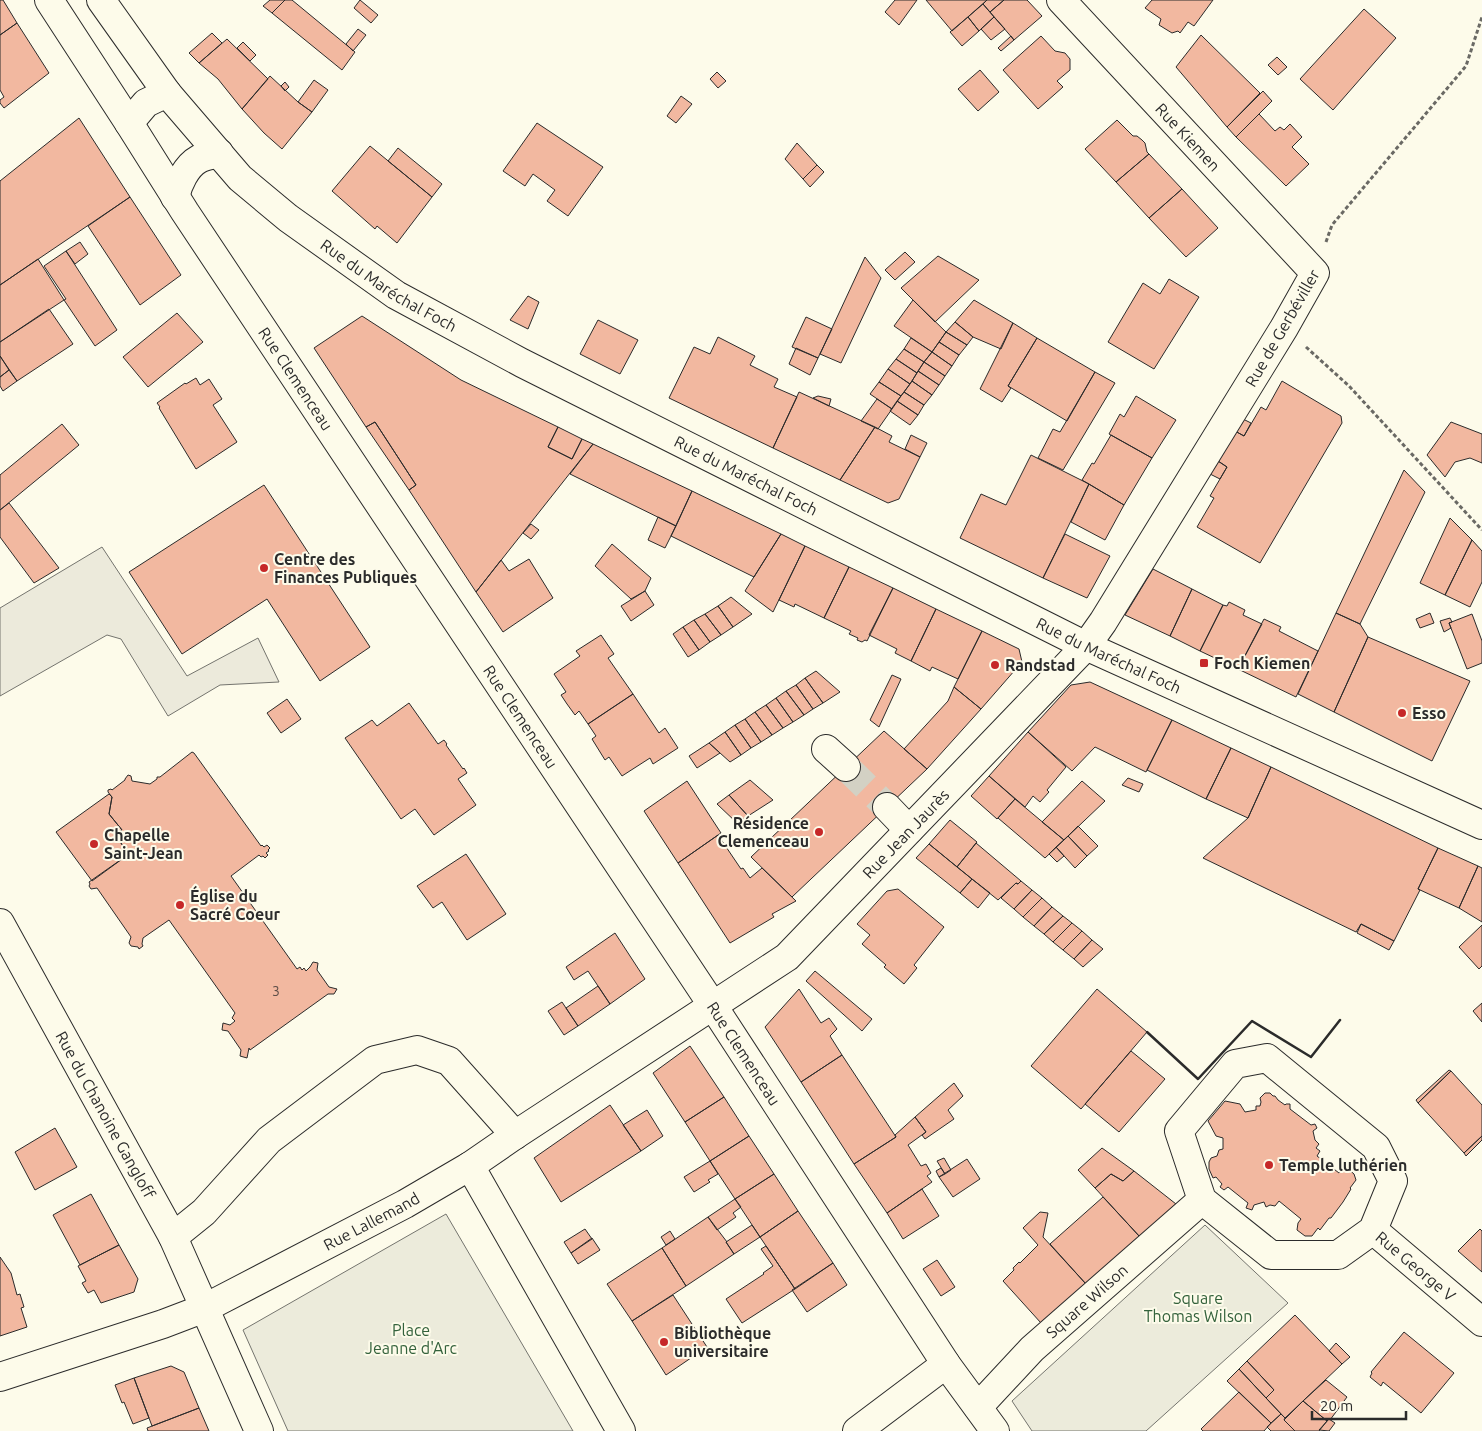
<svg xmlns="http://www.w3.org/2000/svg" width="1482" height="1431" font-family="Ubuntu,sans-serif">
  <rect width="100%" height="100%" fill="#fdfbea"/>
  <path fill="#ecebdb" stroke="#74746e" d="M446,1214L573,1431H288L243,1330Z
    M1205,1225L1288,1303L1146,1431H1032L1012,1401Z"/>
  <path fill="#eceadb" stroke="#74746e" d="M102,547L187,676L258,638L279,682L220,685L168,716L121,639L107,635L0,696V608Z"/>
  <path fill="#f2b8a0" stroke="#2b2b2b" d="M0,0H3L17,23L0,35Z
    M270,0H285L272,13L263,6Z
    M285,0H292L355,52L342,70L272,13Z
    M360,0L378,15L371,23L354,8Z
    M895,0H917L899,25L885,12Z
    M926,0H987L952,31Z
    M987,0H1004L990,12L983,4Z
    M1004,0H1027L1042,16L1014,40L990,12Z
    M1152,0H1213L1194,26L1188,22L1180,33L1178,31L1172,33L1159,25L1161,19L1145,8Z
    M983,4L994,17L979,31L968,17Z
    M1364,9L1396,38L1333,110L1300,79Z
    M968,17L979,31L962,46L950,32Z
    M994,17L1005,29L991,40L981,29Z
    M17,23L49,73L4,108L0,103V100L4,97L0,90V35Z
    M358,29L366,35L353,51L346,44Z
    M212,33L222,43L199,63L189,53Z
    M1201,35L1260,93L1227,127L1176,67Z
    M1011,36L1014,40L1001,51L998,48Z
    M1041,36L1055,51L1065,53L1070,59V70L1057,81L1063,87L1038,109L1003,70Z
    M227,39L268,79L242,109L218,79L199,63Z
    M243,42L256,55L250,61L237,48Z
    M1277,57L1287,67L1278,75L1268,65Z
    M980,70L999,92L978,111L958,89Z
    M717,72L726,81L718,88L710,79Z
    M270,76L298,102L312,112L282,149L264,133L242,109Z
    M314,80L328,90L312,112L298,102Z
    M285,82L289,87L285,91L281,86Z
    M1263,91L1272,101L1236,137L1227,127Z
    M681,96L692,104L676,123L667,116Z
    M1259,114L1275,131L1280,127L1284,130L1290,124L1302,137L1292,147L1309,164L1286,186L1236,137Z
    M79,118L130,197L0,285V181Z
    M1117,120L1133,136H1137L1142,140L1145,143L1147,152L1149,154L1116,182L1085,149Z
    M537,123L603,167L568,216L547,201L555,190L533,174L525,186L503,171Z
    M797,143L817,165L803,179L785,159Z
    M370,146L432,197L397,243L377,226L375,229L332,191Z
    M398,148L442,184L432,197L388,161Z
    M1149,154L1182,189L1149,218L1116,182Z
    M817,165L824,172L810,187L803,179Z
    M1182,189L1218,228L1186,257L1149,218Z
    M130,197L181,275L140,305L88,226Z
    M80,242L88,254L75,264L66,251Z
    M66,251L117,330L95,346L64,300L66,299L44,266Z
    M905,252L915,262L895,280L885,270Z
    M938,256L979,280L935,322L901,288Z
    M865,257L881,278L841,363L820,354Z
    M38,259L64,300L0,342V285Z
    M1169,279L1199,297L1154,369L1108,342L1143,283L1160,294Z
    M528,296L539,302L528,329L510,320Z
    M913,300L946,332L932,352L894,326Z
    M974,300L1013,323L1001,349L973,337L955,322Z
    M49,309L73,344L17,381L0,356V342Z
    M177,313L203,342L148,387L123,357Z
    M362,316L461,380L558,427L548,447L572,459L582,439L593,444L476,592L409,490L416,485L375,422L366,427L314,348Z
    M806,317L832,329L818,358L792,347Z
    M598,320L638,340L620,374L580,354Z
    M955,322L973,337L967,345L946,332Z
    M1013,323L1037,338L1008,386L1011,388L1002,402L980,389Z
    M946,332L967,345L959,355L939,342Z
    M718,337L755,356L750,365L778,379L774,387L797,397L773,448L669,398L694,347L710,354Z
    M911,338L932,352L924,362L904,349Z
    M1037,338L1095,372L1067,421L1008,386Z
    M939,342L959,355L952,366L932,352Z
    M796,348L818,358L810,375L789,364Z
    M904,349L924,362L917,373L896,359Z
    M932,352L952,366L945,376L924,362Z
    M0,356L9,370L0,377Z
    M896,359L917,373L910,384L888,369Z
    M924,362L945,376L939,385L918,371Z
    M888,369L910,384L901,396L879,382Z
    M9,370L17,381L3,391L0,386V377Z
    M918,371L939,385L932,395L912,381Z
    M1095,372L1115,383L1063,470L1038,458L1053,429L1060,432Z
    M196,378L200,385L209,379L222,399L213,405L237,442L196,469L159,408L160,407L157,403L185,383L186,384Z
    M912,381L932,395L924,405L904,392Z
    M1282,381L1341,416L1342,423L1260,563L1197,527L1214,498L1210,496L1227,467L1218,461L1235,431L1244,436L1261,407L1266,410Z
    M879,382L901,396L892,409L870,394Z
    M799,392L875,427L840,480L773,448Z
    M904,392L924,405L918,415L897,401Z
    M818,396L831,399L829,406L813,398Z
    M1136,396L1176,420L1152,458L1109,434L1120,414L1124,417Z
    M877,399L892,409L878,429L861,421Z
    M897,401L918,415L910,425L890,411Z
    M1243,419L1251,423L1244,436L1235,431Z
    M375,422L416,485L409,490L366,427Z
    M1451,422L1482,434V463L1470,458L1455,462L1445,477L1427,455Z
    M62,424L79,445L0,510V475Z
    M558,427L582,439L572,459L548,447Z
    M875,427L892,436L889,442L920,457L899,499L888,503L840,480Z
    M911,435L927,443L920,457L905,449Z
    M1111,435L1152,458L1124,505L1082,480L1092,463L1094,464Z
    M593,444L692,491L676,526L570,474Z
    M1031,455L1089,484L1043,578L960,538L981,494L1006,505Z
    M1218,461L1227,467L1220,479L1210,474Z
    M1404,470L1425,492L1360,624L1336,613Z
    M1089,484L1124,505L1105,540L1071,522Z
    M264,485L370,647L320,681L267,599L182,654L129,572Z
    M692,491L781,534L754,577L671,536Z
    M9,503L59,568L34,583L0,537V510Z
    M658,517L676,526L665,548L648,540Z
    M1450,518L1472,540L1445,595L1420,583Z
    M531,524L539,530L531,539L523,533Z
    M781,534L805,546L773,612L745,591Z
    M1065,534L1110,556L1087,598L1043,578Z
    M1472,540L1482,551V582L1470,607L1445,595Z
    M612,544L651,578L645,591L631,599L595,566Z
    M805,546L849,567L824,618L795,604L794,607L779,600Z
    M529,559L553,598L503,632L476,592L501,560L509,571Z
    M849,567L893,588L867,641L865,640L862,642L857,640L858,638L849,634L851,631L824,618Z
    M1153,569L1192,589L1170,636L1125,615Z
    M893,588L936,609L911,661L895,653L897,649L869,635Z
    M1192,589L1223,605L1200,651L1170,636Z
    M645,591L654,605L631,621L621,606Z
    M731,597L752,614L733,627L718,606Z
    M1229,602L1245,610L1243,615L1262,624L1238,669L1200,651L1223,605L1227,606Z
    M718,606L733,627L721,635L705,614Z
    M936,609L982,631L958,679L932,667L930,671L911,661Z
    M1336,613L1360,624L1368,637L1334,712L1298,694Z
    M1430,613L1434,623L1420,628L1416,619Z
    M705,614L721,635L710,642L694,620Z
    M1472,614L1482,641V663L1467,669L1449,623Z
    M1450,618L1452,622L1449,623L1451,628L1444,632L1440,621Z
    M1264,619L1281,627L1279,631L1318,651L1296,697L1238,669Z
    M694,620L710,642L699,650L683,627Z
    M683,627L699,650L688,657L673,634Z
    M982,631L1019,649L1022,662L981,709L954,687Z
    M601,635L614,654L608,658L633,694L588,724L579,711L575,715L567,704L561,695L566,692L554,674L580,656L576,651Z
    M1368,637L1470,681L1432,761L1334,712Z
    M816,671L840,692L823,703L805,678Z
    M892,675L901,679L879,727L870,720Z
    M805,678L823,703L813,709L796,685Z
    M1090,682L1172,720L1146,772L1095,747L1072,771L1028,732L1071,685Z
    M796,685L813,709L804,715L786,691Z
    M954,687L981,709L927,769L904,749L948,701Z
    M786,691L804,715L793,722L776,698Z
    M633,694L659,733L665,728L678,748L653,764L650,758L622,776L609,757L605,760L592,739L596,736L588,724Z
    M776,698L793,722L783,728L766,705Z
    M287,699L301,719L281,733L267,713Z
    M409,703L438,744L444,740L447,744L446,745L463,769L464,768L467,773L458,779L476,805L434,835L415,809L401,819L345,738L372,720L377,726Z
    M766,705L783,728L772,735L755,712Z
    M755,712L772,735L761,742L745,719Z
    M745,719L761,742L751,748L735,725Z
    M1172,720L1231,748L1206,799L1147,770Z
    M735,725L751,748L741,755L725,732Z
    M884,731L927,769L792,897L751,857Z
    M725,732L741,755L730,762L709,743Z
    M1028,732L1066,767L1047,790L1049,792L1040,802L1033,796L1025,807L989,776Z
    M709,743L720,753L697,768L689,756Z
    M1231,748L1271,767L1248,818L1206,799Z
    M192,752L194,753L261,846L262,845L264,847L267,845L270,848L268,850L269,851L266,853L268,855L265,858L263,856L261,857L259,855L231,876L297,969L300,967L302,970L304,968L306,971L310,967L313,962L318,963L317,970L329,987L337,989L334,994H328L250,1050L249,1048L247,1058L240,1056L241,1050L228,1031L222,1030L223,1023L230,1025L235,1021L232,1018L235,1013L169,920L143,938L142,944L143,946L139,949L138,947L131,946L129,943L131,937L97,888L91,889L89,886L90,884L89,882L129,854L115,835L122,830L109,814L112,797L108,792V790L111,789L112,790L125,780V779L128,775L131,776L132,781L150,784L157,779V777H160Z
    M1271,767L1438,848L1418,889L1420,890L1394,941L1361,924L1356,932L1203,858L1248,818Z
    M989,776L1015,799L997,819L971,796Z
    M1128,778L1143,784L1139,792L1122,785Z
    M750,780L773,800L748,816L729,795Z
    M687,781L721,833L678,863L644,811Z
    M1082,781L1105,801L1064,840L1042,822Z
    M109,794L112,797L109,814L122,830L115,835L129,854L92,881L56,832Z
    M729,795L748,816L737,823L717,804Z
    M1015,799L1064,840L1045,858L998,818Z
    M950,820L977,842L957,867L929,844Z
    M1078,826L1098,846L1087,856L1068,836Z
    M718,835L741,869L743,868L750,878L762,868L796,901L772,914L774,917L730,943L678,863Z
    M1068,836L1087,856L1075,868L1056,847Z
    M976,843L1021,881L1018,884L1016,883L998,900L957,867Z
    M929,844L972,879L960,893L916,858Z
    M1056,847L1064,856L1057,862L1049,854Z
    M1438,848L1478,866L1459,908L1418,889Z
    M466,854L506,914L467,940L442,902L433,908L417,886Z
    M1478,866L1482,868V922L1459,908Z
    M972,879L990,893L978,908L960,893Z
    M1021,881L1032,890L1014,909L1001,898L1016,883L1018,884Z
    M898,889L944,927L914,965L917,968L904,984L884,967L886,965L862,944L870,935L857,924L887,891Z
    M1032,890L1042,898L1023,917L1014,909Z
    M1042,898L1052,907L1034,926L1023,917Z
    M1052,907L1063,916L1044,934L1034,926Z
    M1063,916L1072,923L1053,942L1044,934Z
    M1072,923L1082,931L1063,950L1053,942Z
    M1361,924L1394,941L1389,950L1357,933Z
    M1482,925V966L1479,969L1459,947Z
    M1082,931L1092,940L1074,959L1063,950Z
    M615,933L645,979L610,1004L588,971L574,980L566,967Z
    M1092,940L1103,949L1083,967L1074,959Z
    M815,971L872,1019L862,1031L806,981Z
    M598,986L610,1004L578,1026L566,1008Z
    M799,989L821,1023L829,1018L837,1029L830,1036L842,1055L801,1082L765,1027Z
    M1097,989L1147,1032L1081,1109L1031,1066Z
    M562,1002L578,1026L564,1035L548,1011Z
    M1482,1003V1022L1473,1011Z
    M690,1046L724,1097L685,1122L653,1073Z
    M1131,1051L1165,1079L1119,1132L1085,1104Z
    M842,1055L896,1137L854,1164L801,1082Z
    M1449,1070L1451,1071L1418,1103L1416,1100Z
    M1451,1071L1482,1105V1136L1464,1153L1418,1103Z
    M954,1083L963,1096L948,1110L954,1119L925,1139L922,1135L926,1132L915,1117Z
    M1265,1093H1270L1273,1096H1275L1278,1100L1285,1105L1286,1104H1290V1109L1311,1125L1315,1124L1317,1128L1313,1131L1315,1140L1319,1144L1316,1148L1320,1151L1317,1156L1339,1173L1342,1170L1347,1168L1354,1174L1356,1180L1350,1188L1351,1189L1343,1202L1331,1218H1329L1320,1230L1318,1228L1312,1236H1305L1297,1230L1298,1223L1301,1219L1279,1201L1275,1206L1270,1205L1266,1207L1264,1202L1254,1205L1252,1210L1246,1208L1248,1203L1228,1187L1224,1190L1220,1187L1222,1184L1216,1177L1213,1178L1209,1169V1162L1211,1158L1217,1156L1219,1150L1223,1149V1138L1216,1136L1208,1121L1225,1101L1240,1104L1245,1112L1256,1110V1106H1260L1261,1102L1260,1098Z
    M724,1097L749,1136L710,1161L685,1122Z
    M610,1105L641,1151L561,1202L534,1158Z
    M647,1110L663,1136L641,1151L623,1125Z
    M915,1117L926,1132L908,1145L921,1166L926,1164L931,1173L927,1176L932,1182L887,1213L854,1164L896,1137L895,1135Z
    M55,1128L77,1167L35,1190L15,1152Z
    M749,1136L774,1174L735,1199L710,1161Z
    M1482,1136V1140L1466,1156L1464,1153Z
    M1102,1148L1134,1171L1123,1181L1111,1174L1095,1188L1078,1170Z
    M944,1158L951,1170L945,1174L937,1161Z
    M967,1159L980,1179L953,1197L939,1177Z
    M710,1161L718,1174L708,1180L710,1182L694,1192L684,1177Z
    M941,1168L945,1174L939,1177L936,1171Z
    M1134,1171L1176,1204L1140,1237L1095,1188L1111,1174L1123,1181Z
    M774,1174L798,1211L760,1237L735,1199Z
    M922,1189L939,1216L903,1239L887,1213Z
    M91,1194L119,1245L80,1265L53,1215Z
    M1103,1197L1140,1237L1086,1284L1050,1244Z
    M735,1199L741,1207L733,1213L736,1217L717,1230L708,1217Z
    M798,1211L833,1263L795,1289L760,1237Z
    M1040,1212L1048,1213L1043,1237L1086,1284L1041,1323L1003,1281L1014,1270L1013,1268L1019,1262L1020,1263L1038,1245L1023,1228Z
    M708,1217L727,1242H726L734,1254L686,1286L662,1248Z
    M752,1225L760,1237L734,1254L726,1242Z
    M585,1229L592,1239L571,1253L564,1242Z
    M1480,1229L1482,1231V1272L1458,1251Z
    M670,1231L675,1239L666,1245L661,1237Z
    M592,1238L600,1250L578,1264L571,1253Z
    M119,1245L138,1279L134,1292L101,1303L94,1290L88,1293L82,1283L86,1281L78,1266Z
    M766,1246L795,1289L742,1323L726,1299L764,1274L763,1273L773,1266L761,1249Z
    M662,1248L686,1286L632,1321L607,1284Z
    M0,1257L11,1273L17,1295L20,1294L24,1307L21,1308L27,1327L0,1336Z
    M937,1260L955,1287L941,1296L923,1269Z
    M833,1263L847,1285L807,1312L792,1290Z
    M673,1295L707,1347L666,1375L632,1321Z
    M1295,1315L1342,1364L1285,1418L1266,1398L1274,1390L1247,1361Z
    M1404,1332L1454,1373L1421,1413L1383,1382L1381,1386L1370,1377L1372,1373L1371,1372Z
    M1336,1343L1350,1357L1342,1364L1329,1351Z
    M1247,1361L1274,1390L1266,1398L1239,1369Z
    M171,1366L184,1372L199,1408L152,1426L134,1378Z
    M1239,1369L1281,1414L1271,1423L1227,1381Z
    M134,1378L149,1418L133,1424L124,1402L122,1403L115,1385Z
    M1326,1380L1347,1397L1330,1420L1329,1419L1327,1421L1303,1401Z
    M1239,1392L1271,1423L1264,1431H1203L1201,1429Z
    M1303,1401L1327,1421L1319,1431H1295L1284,1420Z
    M199,1408L209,1431H148L147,1428Z
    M1281,1414L1285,1418L1284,1420L1295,1431H1271L1267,1427Z
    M1329,1419L1335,1423L1329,1431L1319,1430Z"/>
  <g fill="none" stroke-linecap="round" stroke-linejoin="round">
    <path stroke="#d3d1c4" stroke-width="28" stroke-dasharray="28 14" stroke-linecap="butt" d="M846,767L887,807"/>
    <g stroke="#2b2b2b" stroke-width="30">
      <g id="minor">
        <path d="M826,749L846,767"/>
        <path d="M887,807L909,830"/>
        <path id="s1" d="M0,923L173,1237L259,1431"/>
        <path d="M1267,1058L1376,1147L1393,1181L1373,1230L1338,1255H1271L1202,1200L1179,1131L1235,1064Z"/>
        <path d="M470,1166L621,1431"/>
        <path id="s2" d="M1373,1230L1482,1322"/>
        <path d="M173,1237L204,1212L269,1140L375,1060L417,1050L449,1061L515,1135"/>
        <path id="s3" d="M0,1377L163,1324L205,1308L405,1204L470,1166L515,1135L787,957L1086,646L1103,622L1284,328L1315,273L1061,0"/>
        <path id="s4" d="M978,1407L1032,1349L1202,1200"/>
        <path d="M857,1431L946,1364"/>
      </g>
    </g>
    <g stroke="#2b2b2b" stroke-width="30">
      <g id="major">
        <path id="s5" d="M49,0L129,123L185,212L713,1006L946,1364L995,1431"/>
        <path id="s6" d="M101,0L167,93L240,178L288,218L396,295L522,363L1086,646L1482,825"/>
        <path d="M129,123L146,103L167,93"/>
        <path d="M175,197C178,184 186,166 199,159C205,156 213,155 219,153"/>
      </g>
    </g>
    <path stroke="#6a6964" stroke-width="3" stroke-dasharray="4 2.5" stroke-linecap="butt" d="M1326,242L1332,225L1466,66L1482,17
      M1306,347L1349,386L1482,530"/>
    <use href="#minor" stroke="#fdfbea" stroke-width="28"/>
    <use href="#major" stroke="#fdfbea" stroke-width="28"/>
    <path stroke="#2b2b2b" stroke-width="2.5" d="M1147,1032L1198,1079L1252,1021L1311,1057L1340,1020"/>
  </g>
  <g fill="#c62828" stroke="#fdfbea" stroke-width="2">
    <circle cx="264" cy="568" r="5"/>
    <rect x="1199" y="658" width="10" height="10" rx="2.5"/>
    <circle cx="995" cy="665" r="5"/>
    <circle cx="1402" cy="713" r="5"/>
    <circle cx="819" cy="832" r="5"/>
    <circle cx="94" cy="844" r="5"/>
    <circle cx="180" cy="905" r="5"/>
    <circle cx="1269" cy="1165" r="5"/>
    <circle cx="664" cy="1342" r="5"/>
  </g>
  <g text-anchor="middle" stroke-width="4" stroke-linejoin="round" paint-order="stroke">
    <g font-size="14" fill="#5d4e48">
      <text x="276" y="996">3</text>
    </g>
    <g font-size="16" fill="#2b2b2b" stroke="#fdfbea">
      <text transform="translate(1188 137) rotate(47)" y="6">Rue Kiemen</text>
      <text dy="6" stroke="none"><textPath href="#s6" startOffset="410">Rue du Maréchal Foch</textPath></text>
      <text transform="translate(1282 328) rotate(-60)" y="6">Rue de Gerbéviller</text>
      <text dy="6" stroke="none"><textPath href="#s5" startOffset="452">Rue Clemenceau</textPath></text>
      <text dy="6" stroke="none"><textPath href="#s6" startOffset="815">Rue du Maréchal Foch</textPath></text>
      <text dy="6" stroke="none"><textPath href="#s6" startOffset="1220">Rue du Maréchal Foch</textPath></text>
      <text dy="6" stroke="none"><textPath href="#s5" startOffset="858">Rue Clemenceau</textPath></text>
      <text dy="6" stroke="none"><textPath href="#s3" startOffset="1068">Rue Jean Jaurès</textPath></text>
      <text dy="6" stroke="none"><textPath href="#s5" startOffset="1262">Rue Clemenceau</textPath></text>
      <text dy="6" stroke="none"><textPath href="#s1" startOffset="219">Rue du Chanoine Gangloff</textPath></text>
      <text dy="6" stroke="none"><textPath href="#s3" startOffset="404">Rue Lallemand</textPath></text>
      <text dy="6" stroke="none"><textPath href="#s2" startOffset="56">Rue George V</textPath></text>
      <text dy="6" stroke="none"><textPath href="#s4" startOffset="152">Square Wilson</textPath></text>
    </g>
    <g font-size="16" font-weight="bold" fill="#2b2b2b" stroke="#fdfbea" text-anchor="start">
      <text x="274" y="565">Centre des<tspan x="274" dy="18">Finances Publiques</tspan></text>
      <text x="1214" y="669">Foch Kiemen</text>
      <text x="1005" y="671">Randstad</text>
      <text x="1412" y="719">Esso</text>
      <text x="809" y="829" text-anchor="end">Résidence<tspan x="809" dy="18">Clemenceau</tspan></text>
      <text x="104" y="841">Chapelle<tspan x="104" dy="18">Saint-Jean</tspan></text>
      <text x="190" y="902">Église du<tspan x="190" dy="18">Sacré Coeur</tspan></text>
      <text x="1279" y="1171">Temple luthérien</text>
      <text x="674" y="1339">Bibliothèque<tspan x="674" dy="18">universitaire</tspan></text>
    </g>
    <g font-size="16" fill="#34623c" stroke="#fdfbea">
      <text x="1198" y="1304">Square<tspan x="1198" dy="18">Thomas Wilson</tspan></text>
      <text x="411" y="1336">Place<tspan x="411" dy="18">Jeanne d'Arc</tspan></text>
    </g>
  </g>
  <path d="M1312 1411v8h94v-8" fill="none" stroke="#2b2b2b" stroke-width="2.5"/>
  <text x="1320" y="1411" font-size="15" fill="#2b2b2b" stroke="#fdfbea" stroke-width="4" paint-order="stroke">20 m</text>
</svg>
